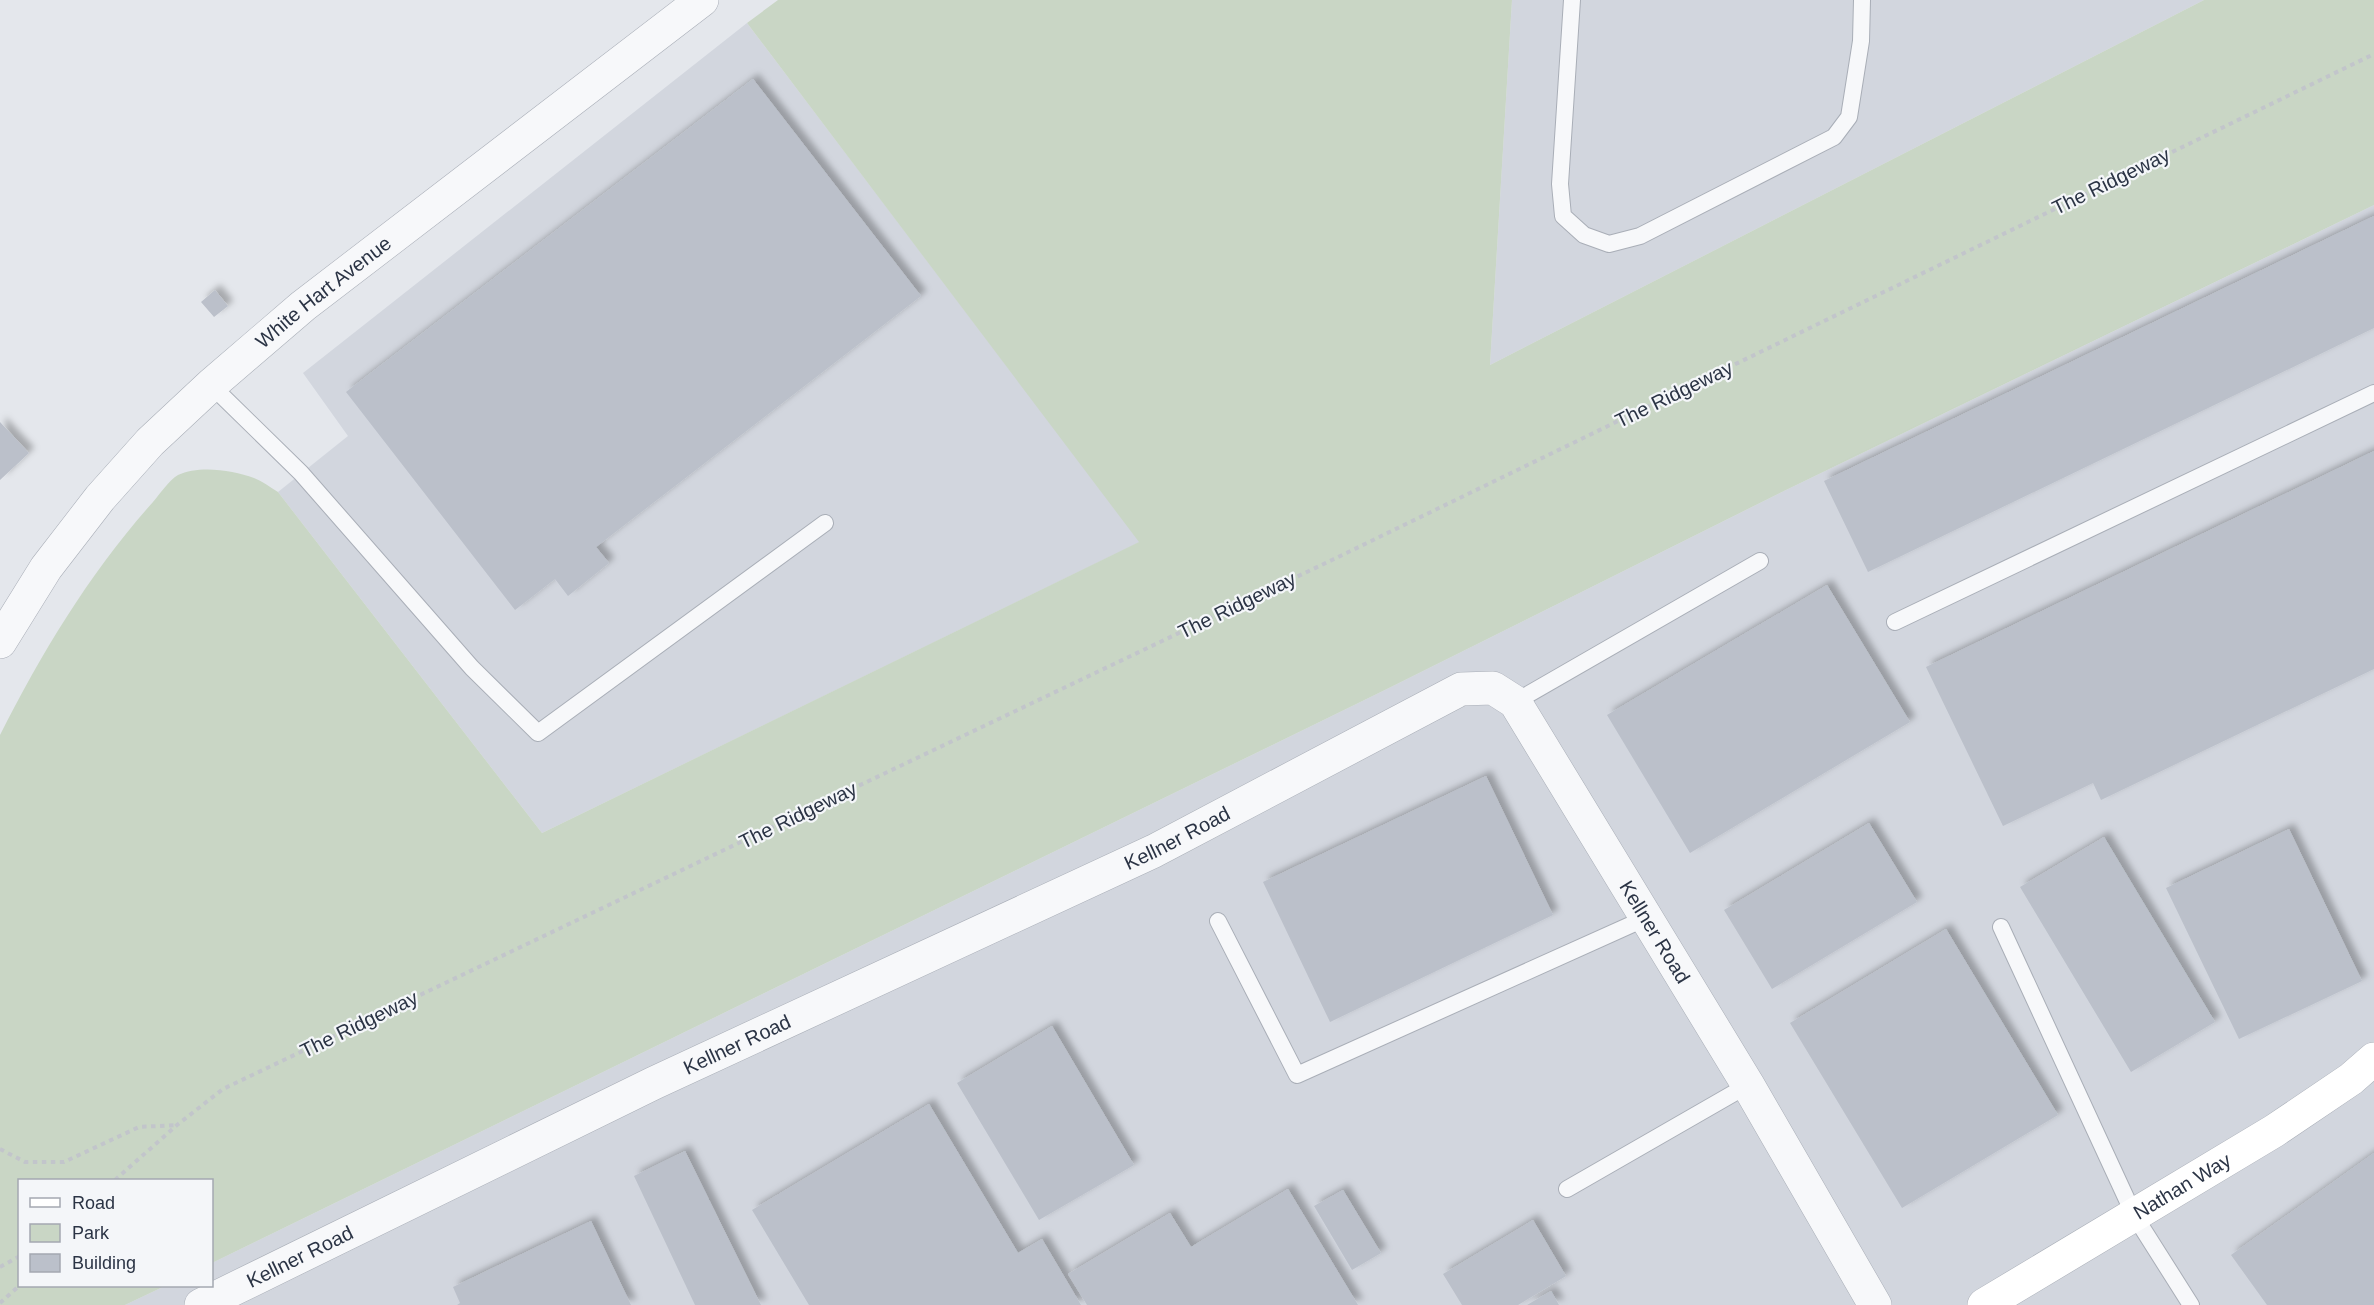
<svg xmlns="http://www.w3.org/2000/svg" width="2374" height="1305" font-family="Arial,sans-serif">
  <defs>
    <filter id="shadow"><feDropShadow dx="5.5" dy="-5.5" stdDeviation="3" flood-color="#0004"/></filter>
  </defs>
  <rect width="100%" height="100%" fill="#e4e7ec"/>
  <path fill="#d2d6de" d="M1512,0H2204L1490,365Z
    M747,23L1140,542L542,833L278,492L348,436L303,373Z
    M2374,205V1305H125L165,1286H212V1263L1387,689L1784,491Z"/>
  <path fill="#c9d6c5" d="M778,0H1512L1490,365L2204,0H2374V205L1784,491L1387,689L212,1263V1180H20V1286H165L125,1305H0V735C42,652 91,571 153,502C160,494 169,480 178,475C199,465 233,470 254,478C262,481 270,487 278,492L542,833L1139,542L747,23Z"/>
  <path fill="#bbc0ca" filter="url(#shadow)" d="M753,79L921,296L596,547L609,563L568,596L555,579L515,610L346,392Z
    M2374,216V328L1868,572L1824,481Z
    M215,290L228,306L214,317L201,302Z
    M0,422L29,453L0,480Z
    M2374,451V669L2101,800L2093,783L2003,826L1926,667Z
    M1827,585L1910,722L1690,853L1607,715Z
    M1486,776L1553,915L1330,1022L1263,882Z
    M1869,823L1917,902L1772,989L1724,910Z
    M2289,829L2362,981L2239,1039L2166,888Z
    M2104,837L2215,1022L2131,1072L2020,887Z
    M1946,929L2058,1115L1902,1208L1790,1023Z
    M1052,1026L1134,1165L1039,1220L957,1083Z
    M929,1104L1018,1253L1042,1239L1081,1305H809L752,1210Z
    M685,1151L761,1305H695L634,1176Z
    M2374,1153V1305H2267L2231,1255Z
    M1288,1189L1358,1305H1087L1068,1274L1170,1213L1191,1247Z
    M1343,1190L1381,1253L1352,1270L1314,1206Z
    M1533,1220L1566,1276L1518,1305H1462L1443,1274Z
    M591,1221L631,1305H457L460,1303L453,1287Z
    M1551,1291L1559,1305H1527Z"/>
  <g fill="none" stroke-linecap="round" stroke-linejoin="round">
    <g stroke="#a9aeb7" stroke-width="18">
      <path id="lane" d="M1572,0L1560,184L1563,216L1584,235L1609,244L1640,236L1834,137L1849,117L1861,41L1862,0
        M211,385L301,473L472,668L538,733L825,523
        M1895,622L2374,393
        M1515,702L1760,561
        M1218,921L1297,1075L1646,918
        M2001,927L2134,1215L2191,1305
        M1567,1189L1748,1085"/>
    </g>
    <g stroke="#a9aeb7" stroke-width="34">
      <g id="street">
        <path id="s1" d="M0,642L46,568L100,498L150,442L211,385L303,306L702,0"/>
        <path id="s2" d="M201,1305L654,1083L1154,851L1461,689L1493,688L1515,702L1748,1085L1875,1305"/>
      </g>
    </g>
    <g stroke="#a9aeb7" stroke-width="34">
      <g id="secondary">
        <path id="s3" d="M1984,1305L2274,1131L2351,1079L2374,1059"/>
      </g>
    </g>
    <path stroke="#c2c5cb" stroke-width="4" stroke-dasharray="4.5 4.5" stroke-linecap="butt" d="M0,1149L25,1162H64L139,1127L177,1125
      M115,1180L177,1125L223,1089L1332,560L2374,54
      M0,1267L20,1256
      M0,1303L20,1285"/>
    <use href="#lane" stroke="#f7f8fa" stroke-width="16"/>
    <use href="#street" stroke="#f7f8fa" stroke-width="33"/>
    <use href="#secondary" stroke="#fff" stroke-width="33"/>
  </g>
  <g text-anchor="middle" stroke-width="4.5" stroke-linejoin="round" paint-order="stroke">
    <g font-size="20" fill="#2b3445" stroke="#f4f6f9">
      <text transform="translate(2111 181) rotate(-26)" y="7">The Ridgeway</text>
      <text dy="7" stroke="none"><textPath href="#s1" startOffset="480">White Hart Avenue</textPath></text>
      <text transform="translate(1674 394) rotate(-26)" y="7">The Ridgeway</text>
      <text transform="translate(1237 605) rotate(-26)" y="7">The Ridgeway</text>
      <text transform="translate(798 815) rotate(-26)" y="7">The Ridgeway</text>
      <text dy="7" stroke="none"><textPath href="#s2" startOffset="1082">Kellner Road</textPath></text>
      <text dy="7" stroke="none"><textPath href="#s2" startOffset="1730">Kellner Road</textPath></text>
      <text transform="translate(359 1024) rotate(-26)" y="7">The Ridgeway</text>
      <text dy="7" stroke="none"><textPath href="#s2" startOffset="596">Kellner Road</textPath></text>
      <text dy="7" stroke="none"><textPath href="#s3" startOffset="231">Nathan Way</textPath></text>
      <text dy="7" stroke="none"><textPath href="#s2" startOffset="110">Kellner Road</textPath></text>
    </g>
  </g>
  <rect x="18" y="1179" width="195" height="108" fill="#f4f6f9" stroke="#a4a8b1" stroke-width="1.5"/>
  <rect x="30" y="1198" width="30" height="9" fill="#ffffff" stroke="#a4a8b1" stroke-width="1.5"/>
  <text x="72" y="1209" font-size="18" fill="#2b3445">Road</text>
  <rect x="30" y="1224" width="30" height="18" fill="#c9d6c5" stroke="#a4a8b1" stroke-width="1.5"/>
  <text x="72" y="1239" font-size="18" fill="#2b3445">Park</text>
  <rect x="30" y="1254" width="30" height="18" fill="#bbc0ca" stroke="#a4a8b1" stroke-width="1.5"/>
  <text x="72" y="1269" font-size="18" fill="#2b3445">Building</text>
</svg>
